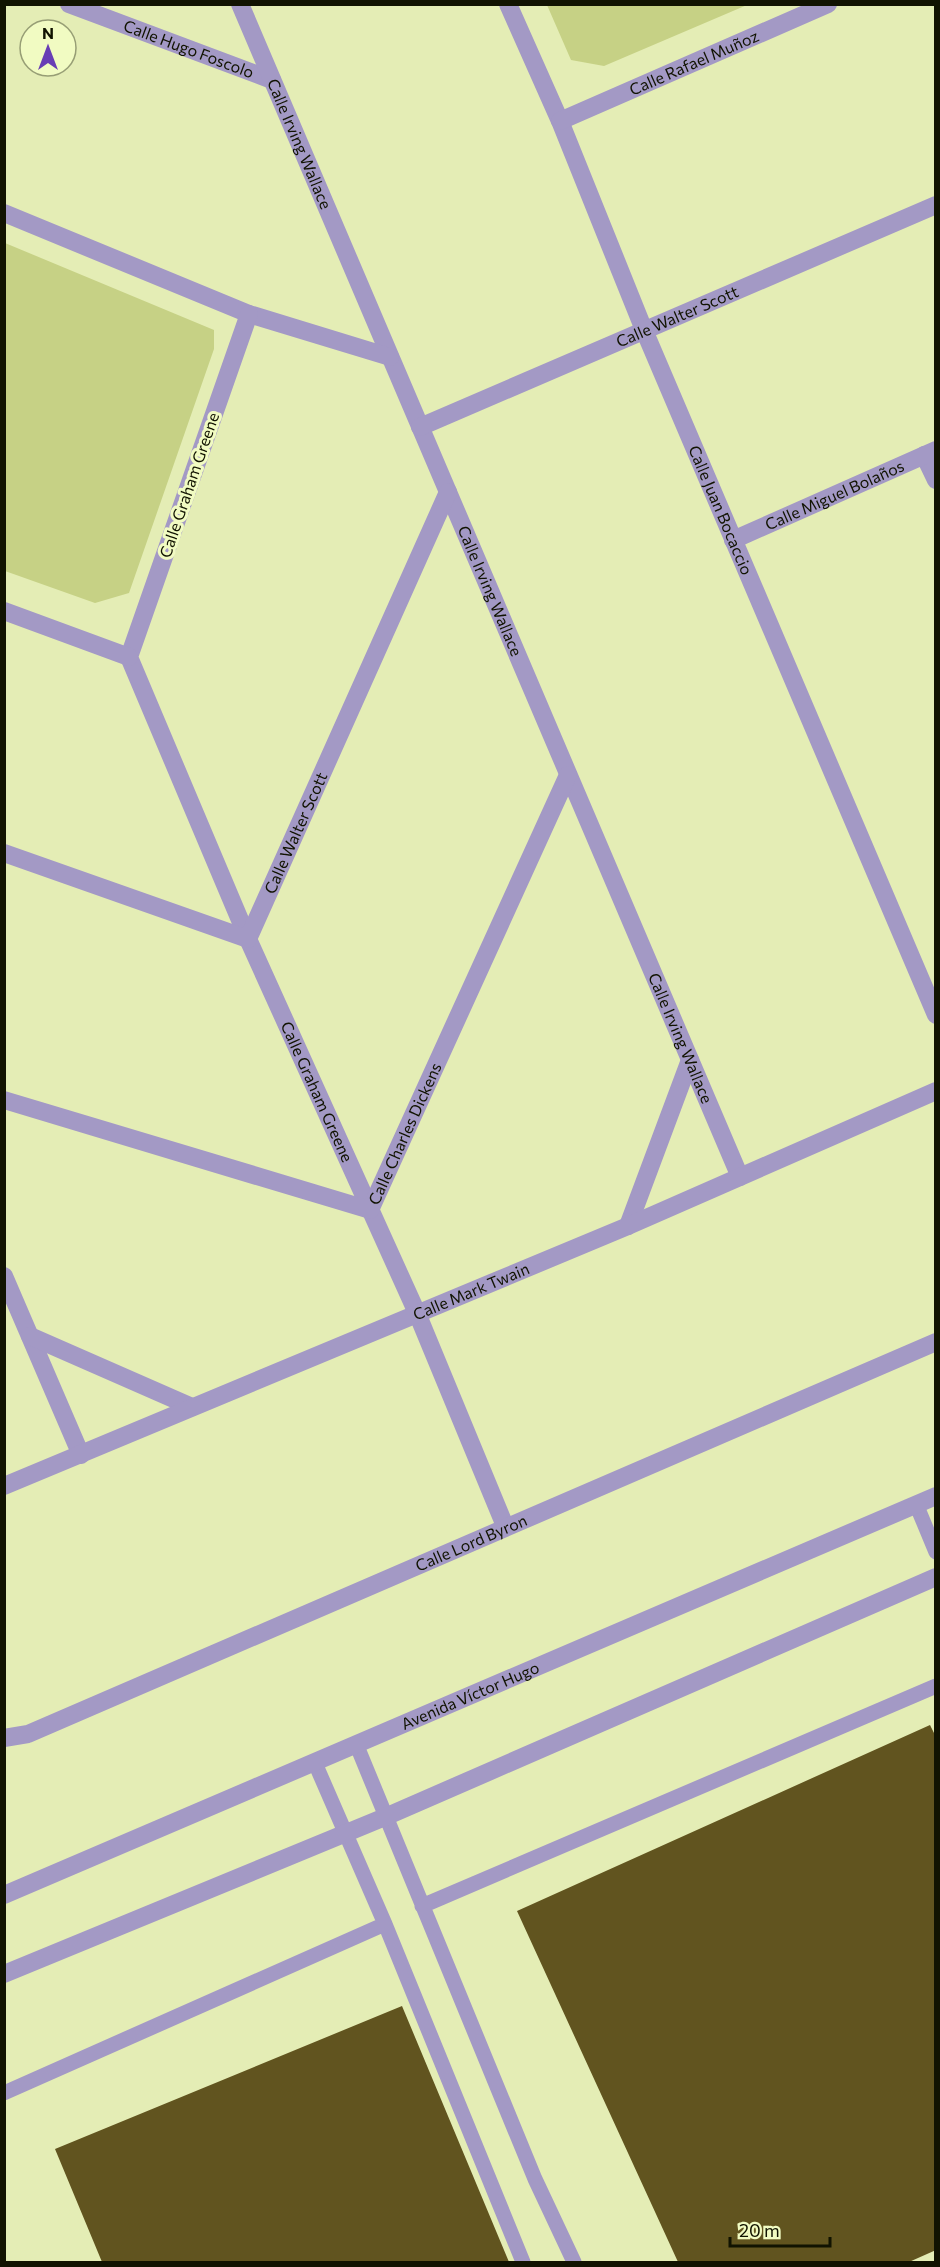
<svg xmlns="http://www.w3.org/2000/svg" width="940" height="2267" font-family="Commissioner,sans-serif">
  <rect width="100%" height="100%" fill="#e4edb5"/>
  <path fill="#c6d185" d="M547,5H747L604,66L571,60Z
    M5,243L214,330V349L129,593L95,603L5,571Z"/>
  <path fill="#61541f" d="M930,1725L936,1737V2250L909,2262H678L517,1911Z
    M402,2006L509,2262H102L55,2149Z"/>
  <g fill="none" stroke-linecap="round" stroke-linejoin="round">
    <path stroke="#a399c5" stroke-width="15" d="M916,1504L936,1552
      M357,1746L535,2179L574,2262
      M315,1763L385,1924L523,2262
      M422,1906L936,1686
      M4,2093L385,1924"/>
    <g stroke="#a399c5" stroke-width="18">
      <path id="s1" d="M69,4L272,80"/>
      <path id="s2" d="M240,4L740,1177"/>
      <path id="s3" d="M508,4L560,121L644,330L936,1015"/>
      <path id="s4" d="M560,121L828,4"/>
      <path d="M4,213L249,314L390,357"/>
      <path id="s5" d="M249,314L129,657L248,939L417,1313L505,1526"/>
      <path id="s6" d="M420,427L936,205"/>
      <path d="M924,455L936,480"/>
      <path id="s7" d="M733,540L936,450"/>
      <path d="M4,611L129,657"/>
      <path id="s8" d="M4,853L248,939L448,492"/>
      <path id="s9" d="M4,1100L370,1210L568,775"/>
      <path d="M628,1226L690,1060"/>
      <path d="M4,1276L81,1455"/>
      <path d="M30,1336L192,1407"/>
      <path id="s10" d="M4,1486L628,1226L936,1091"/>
      <path id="s11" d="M4,1738L28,1734L936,1342"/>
    </g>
    <g stroke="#a399c5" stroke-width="18">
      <path id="s12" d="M4,1895L936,1496"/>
      <path d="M4,1974L385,1817L936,1577"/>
    </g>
  </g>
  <g text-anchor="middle" stroke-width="6" stroke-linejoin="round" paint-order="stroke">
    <g font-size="16" fill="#111301" stroke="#f1fbc2">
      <text dy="6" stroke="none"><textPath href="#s1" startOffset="128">Calle Hugo Foscolo</textPath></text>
      <text dy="6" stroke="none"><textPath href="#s4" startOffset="146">Calle Rafael Muñoz</textPath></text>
      <text dy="6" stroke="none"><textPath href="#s2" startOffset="152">Calle Irving Wallace</textPath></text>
      <text dy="6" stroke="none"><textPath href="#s6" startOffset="280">Calle Walter Scott</textPath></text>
      <text transform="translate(189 485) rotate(-71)" y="6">Calle Graham Greene</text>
      <text dy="6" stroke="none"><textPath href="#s7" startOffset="111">Calle Miguel Bolaños</textPath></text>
      <text dy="6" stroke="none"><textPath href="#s3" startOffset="549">Calle Juan Bocaccio</textPath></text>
      <text dy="6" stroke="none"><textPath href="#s2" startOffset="638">Calle Irving Wallace</textPath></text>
      <text dy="6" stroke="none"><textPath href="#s8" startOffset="375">Calle Walter Scott</textPath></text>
      <text dy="6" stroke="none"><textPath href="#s2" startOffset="1124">Calle Irving Wallace</textPath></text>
      <text dy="6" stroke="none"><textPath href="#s5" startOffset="837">Calle Graham Greene</textPath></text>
      <text dy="6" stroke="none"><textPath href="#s9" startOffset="466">Calle Charles Dickens</textPath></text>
      <text dy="6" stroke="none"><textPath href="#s10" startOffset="506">Calle Mark Twain</textPath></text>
      <text dy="6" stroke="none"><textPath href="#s11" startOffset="507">Calle Lord Byron</textPath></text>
      <text dy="6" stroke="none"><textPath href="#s12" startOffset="507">Avenida Víctor Hugo</textPath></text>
    </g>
  </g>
  <rect width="940" height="2267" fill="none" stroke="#111301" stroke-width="12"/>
  <g transform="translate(48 48)"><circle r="28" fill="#f1fbc2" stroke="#979e75" stroke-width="1.5"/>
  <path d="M0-4.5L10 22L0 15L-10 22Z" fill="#683db5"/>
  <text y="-9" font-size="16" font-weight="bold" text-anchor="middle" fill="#111301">N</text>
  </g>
  <path d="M730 2237v9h100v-9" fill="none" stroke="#111301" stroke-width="3"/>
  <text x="739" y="2237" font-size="18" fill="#111301" stroke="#f1fbc2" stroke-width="4.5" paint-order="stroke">20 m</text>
</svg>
